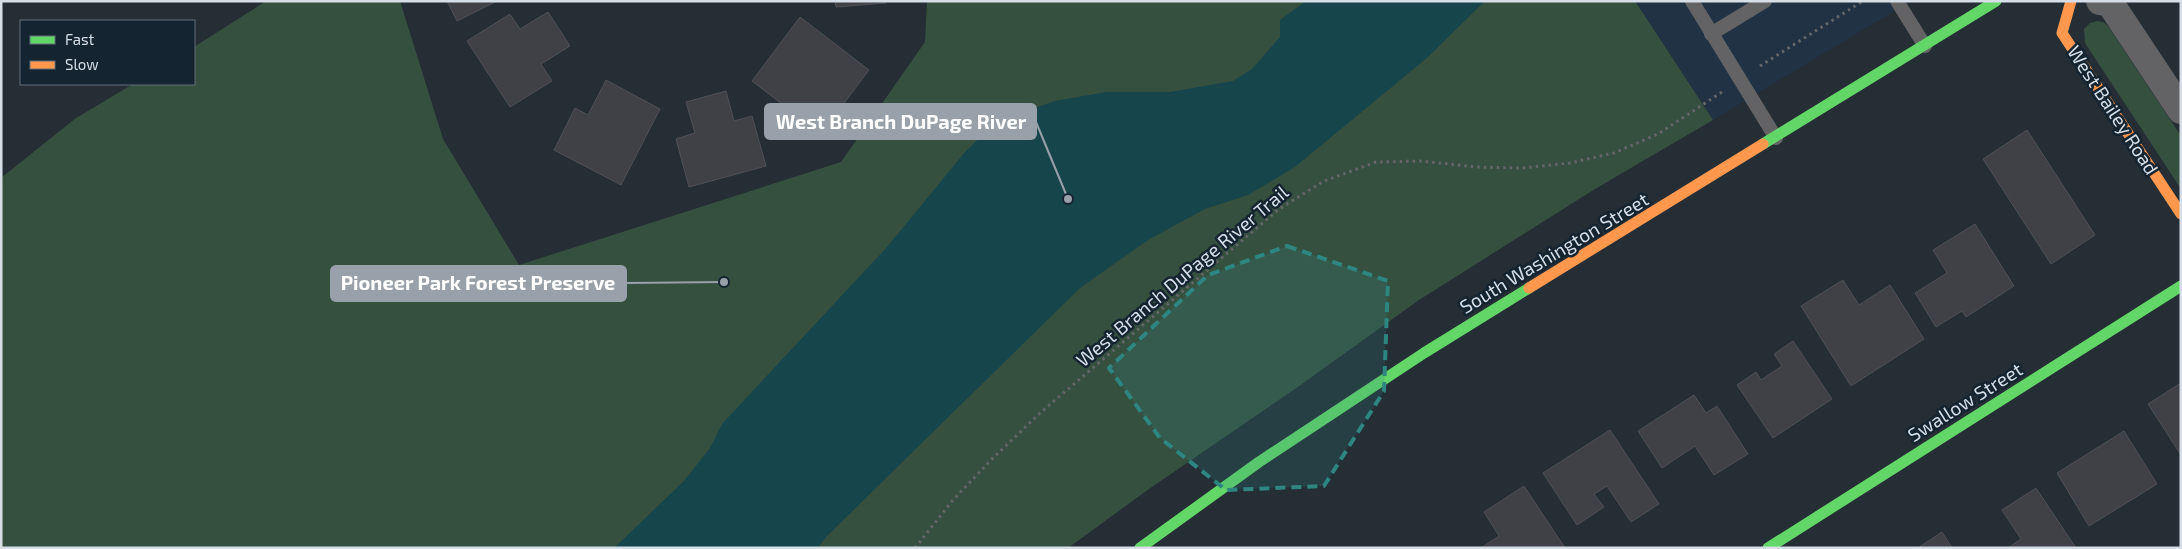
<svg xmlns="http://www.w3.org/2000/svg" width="2182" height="549" font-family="'Exo 2',sans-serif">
  <rect width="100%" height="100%" fill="#252d35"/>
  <path fill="#203243" d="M1635,1H1911L1713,120Z"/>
  <path fill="#365040" d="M266,1H400L443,139L519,265L841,162L925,42L927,1H1635L1713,120L1595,189L1419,300L1295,389L1149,489L1068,548H1V178L76,118L133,84H194V47Z
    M2097,21L2103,22L2108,26L2181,136V189L2085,43L2084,29L2090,23Z"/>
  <path fill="#16454b" d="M1306,1H1485L1428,57L1295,167L1248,195L1205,209L1148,240L1080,288L826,537L818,548H614L684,481L710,448L722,424L887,247L965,152L990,128L1020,113L1055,101L1106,92H1170L1233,81L1252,69L1280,37V20Z"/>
  <path fill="#3f4147" stroke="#505158" d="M447,1H497L457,21Z
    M835,1H886V3L836,7Z
    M548,12L570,46L541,64L552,81L510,107L467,41L510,14L520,29Z
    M800,17L869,70L821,134L752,81Z
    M606,80L660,109L621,185L554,150L575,108L588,115Z
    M726,91L734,121L752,116L766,166L689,187L676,139L695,133L686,102Z
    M2027,130L2095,235L2051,264L1983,159Z
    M1975,224L2014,286L1966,317L1962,311L1936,327L1915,293L1947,273L1933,250Z
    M1843,280L1859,305L1890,285L1924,339L1851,386L1801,306Z
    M1793,341L1832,399L1773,438L1737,385L1756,372L1761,380L1782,366L1774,354Z
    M2181,383V455L2148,404Z
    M1694,395L1706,413L1717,406L1748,454L1714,475L1695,446L1662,468L1638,431Z
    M1610,430L1659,504L1631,522L1607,486L1594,494L1604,507L1577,525L1543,473Z
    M2124,431L2157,484L2089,526L2057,473Z
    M1524,486L1565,548H1481L1499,536L1484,512Z
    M2036,488L2076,548H2008L2021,539L2002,510Z
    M1942,532L1952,548H1918Z"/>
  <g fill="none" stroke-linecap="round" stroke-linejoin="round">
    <path stroke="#646669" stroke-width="3" stroke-dasharray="2.5 4" stroke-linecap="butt" d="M1760,66L1863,1
      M915,548L953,500L991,460L1040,413L1279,209L1324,181L1376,162L1422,161L1475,167L1522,168L1570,163L1614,153L1658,134L1722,92"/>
    <path stroke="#636365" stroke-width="14" d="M1692,1L1776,138
      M1897,1L1925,46
      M1711,34L1765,1"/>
    <path stroke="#636365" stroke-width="28" d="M2100,1L2110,3L2181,110"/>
    <path stroke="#63d668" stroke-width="11" d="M1763,144L1996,1
      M1140,548L1259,462L1424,353L1529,288
      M1768,548L2181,286"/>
    <path stroke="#ff974d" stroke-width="11" d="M2071,1L2062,33L2181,214
      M1529,288L1763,144"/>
  </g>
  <path fill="#2d8680" fill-opacity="0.2" stroke="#2d8680" stroke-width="4" stroke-dasharray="10 6" stroke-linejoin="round" d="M1287,246L1388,281L1384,391L1324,486L1226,490L1160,438L1109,368L1208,275Z"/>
  <g text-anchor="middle" stroke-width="5" stroke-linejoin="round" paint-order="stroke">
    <g font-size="19" fill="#d6dfe8" stroke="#152431">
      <text transform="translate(2113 110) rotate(57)" y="7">West Bailey Road</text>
      <text transform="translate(1554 253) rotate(-31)" y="7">South Washington Street</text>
      <text transform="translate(1182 276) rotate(-40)" y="7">West Branch DuPage River Trail</text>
      <text transform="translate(1965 402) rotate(-32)" y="7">Swallow Street</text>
    </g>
  </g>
  <path fill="none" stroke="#98a1a9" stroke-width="2" d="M1068 199L1036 122M724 282L626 283"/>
  <g fill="#98a1a9" stroke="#152431" stroke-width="2">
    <circle cx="1068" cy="199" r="5"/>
    <circle cx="724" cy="282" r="5"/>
  </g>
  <g fill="#98a1a9" stroke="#98a1a9" stroke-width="2">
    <rect x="765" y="104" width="271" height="35" rx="5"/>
    <rect x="331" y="266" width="295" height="35" rx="5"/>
  </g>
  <g font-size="20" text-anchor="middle" font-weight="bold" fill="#fff">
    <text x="901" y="129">West Branch DuPage River</text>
    <text x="478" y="290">Pioneer Park Forest Preserve</text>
  </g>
  <rect width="2182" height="549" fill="none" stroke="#d6dfe8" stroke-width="5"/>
  <rect x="20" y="20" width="175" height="65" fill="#152431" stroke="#626f7a"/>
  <rect x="30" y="36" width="25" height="8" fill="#63d668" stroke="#626f7a"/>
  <text x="65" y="45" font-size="15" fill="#d6dfe8">Fast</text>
  <rect x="30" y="61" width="25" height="8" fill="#ff974d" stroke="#626f7a"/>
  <text x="65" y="70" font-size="15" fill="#d6dfe8">Slow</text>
</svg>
